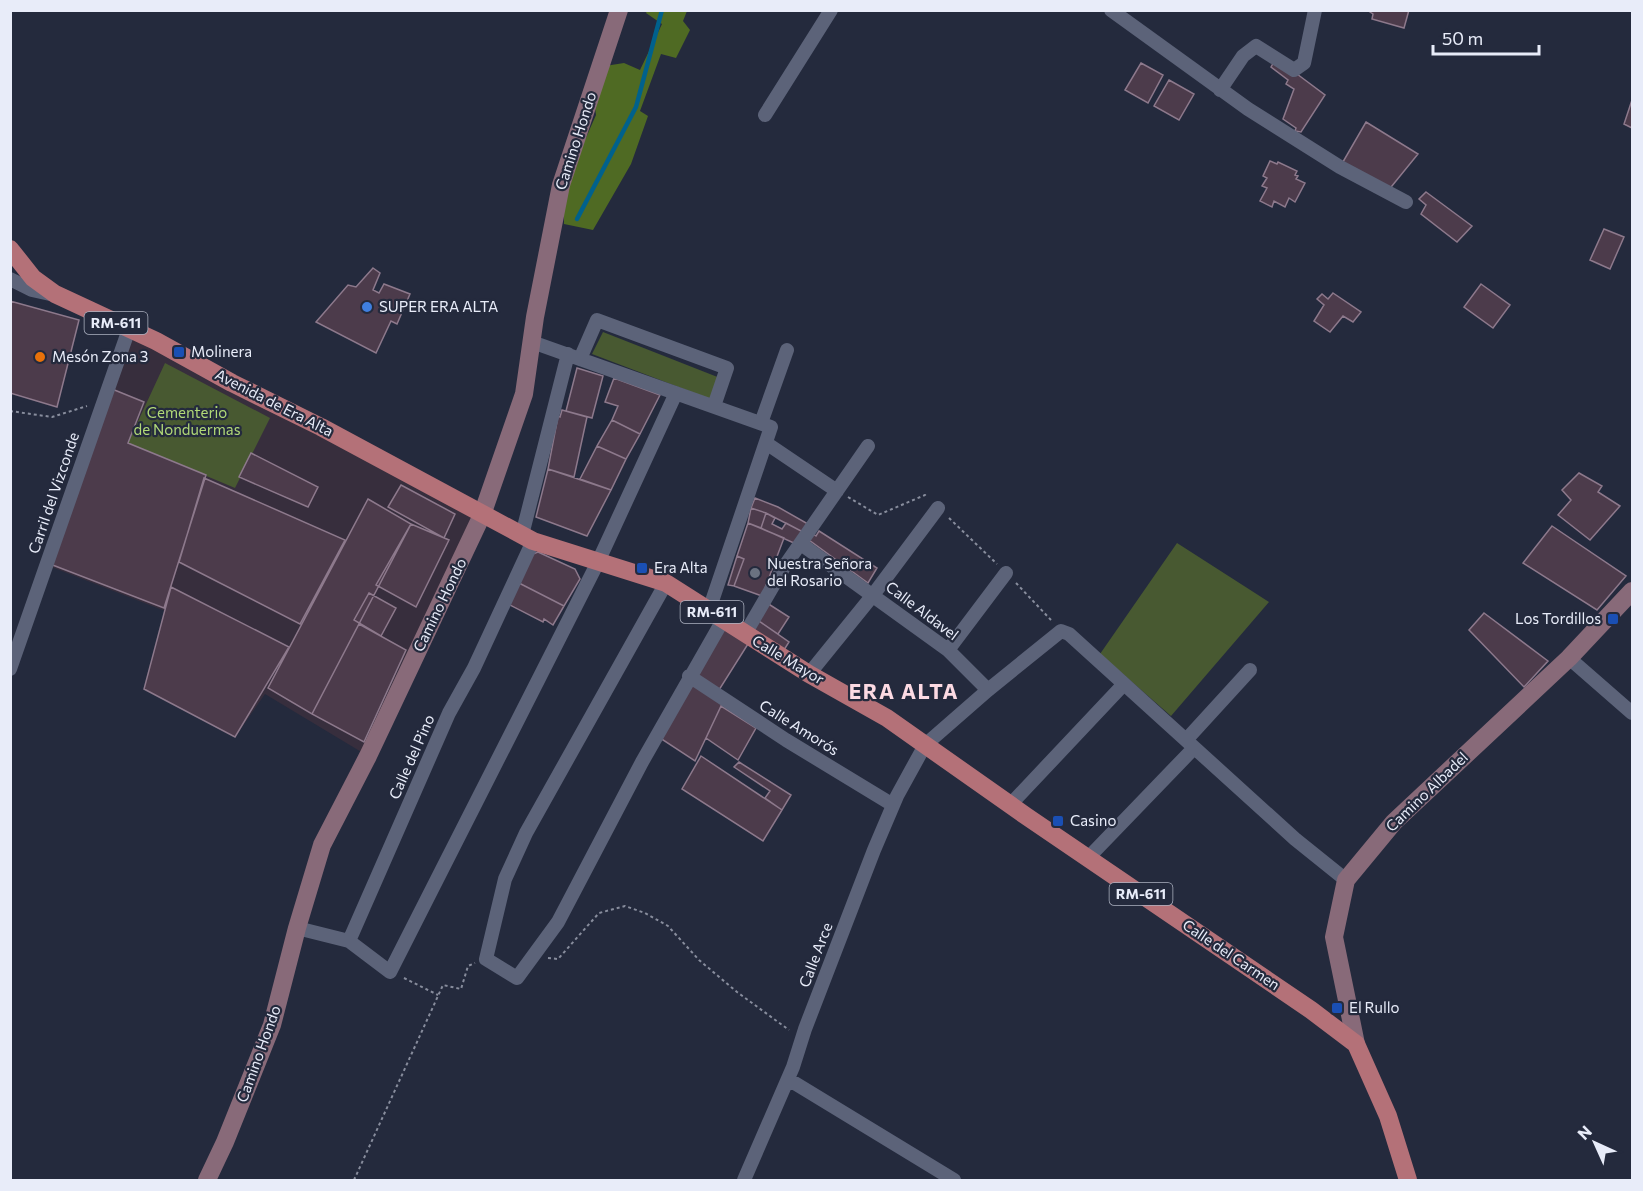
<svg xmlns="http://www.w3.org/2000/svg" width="1643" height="1191" font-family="Commissioner,sans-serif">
  <rect width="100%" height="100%" fill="#242a3d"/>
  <path fill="#372e3d" d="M133,331L482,515L368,756L265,694L235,737L144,689L165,611L49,566Z"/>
  <path fill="#485931" d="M603,332L720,378L710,399L592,354Z
    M165,363L270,418L235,488L128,443Z
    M1177,543L1269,602L1171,716L1100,654Z"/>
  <path fill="#4f6a23" d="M647,11H687L683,21L690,30L676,58L661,54L640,111L648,116L631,164L593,230L564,224V198L577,158L596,115L594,100L605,66L624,63L640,70L662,24L646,13Z"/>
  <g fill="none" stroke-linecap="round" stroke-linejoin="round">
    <path stroke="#00618c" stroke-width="4.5" d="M577,219L636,107L662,10"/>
  </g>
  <path fill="#4c3b4b" stroke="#8d798c" stroke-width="1.5" d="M1367,10H1409L1404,28L1372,19L1373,14Z
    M1275,60L1293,71L1325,95L1301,132L1295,131L1296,128L1283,119L1294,89L1286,84L1288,80L1271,67Z
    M1141,63L1163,75L1148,103L1125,90Z
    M1169,80L1194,94L1179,120L1154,106Z
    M1632,100V128L1624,124Z
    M1366,122L1418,154L1387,192L1340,167Z
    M1270,161L1277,164L1278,162L1297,171L1295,175L1298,176L1296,179L1305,183L1295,202L1289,198L1285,207L1274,201L1272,207L1260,201L1267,188L1262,186L1267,178L1263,176Z
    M1426,192L1472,226L1457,242L1421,214L1426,205L1419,199Z
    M1604,229L1624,237L1610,269L1590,260Z
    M373,268L380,273L373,290L379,293L384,284L410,294L397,324L391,321L376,353L316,322L348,285L356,287Z
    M1481,284L1510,305L1493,328L1464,307Z
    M1333,293L1361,312L1353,322L1343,316L1330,332L1314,321L1324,305L1317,299L1322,294L1328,299Z
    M10,301L79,320L57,407L10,393Z
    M577,368L603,376L592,418L566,411Z
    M614,378L660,395L640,434L612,420L618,406L605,402Z
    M112,389L144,402L128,443L206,475L164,608L50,564Z
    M562,410L587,417L574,477L548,469L558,416L560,417Z
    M612,420L640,434L626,459L597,446Z
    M597,446L626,459L611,490L580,479Z
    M251,453L318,487L308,507L239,477Z
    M548,469L611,490L587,536L536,517Z
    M1579,473L1602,486L1598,492L1620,506L1590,540L1558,515L1571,500L1562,490Z
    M204,478L345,540L300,624L179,562Z
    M401,485L455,514L444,538L388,507Z
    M755,498L778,507L808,524L803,532L766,513L751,508Z
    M368,499L411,524L312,714L268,688Z
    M751,508L766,513L761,528L748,523Z
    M766,513L775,518L772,524L782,529L786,523L803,532L796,544L761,528Z
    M748,523L784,538L762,596L734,586L744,559L737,556Z
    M411,524L449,540L416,607L376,585Z
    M1552,526L1626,576L1597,610L1523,563Z
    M819,531L877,568L868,583L809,540L813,534L816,536Z
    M538,552L575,569L580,579L564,606L517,582L530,555Z
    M737,556L744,559L734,586L728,585Z
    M517,582L564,606L553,625L544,619L543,622L506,603Z
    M171,587L289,647L235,737L144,689Z
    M369,593L396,608L381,636L354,620Z
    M767,603L789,617L778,634L756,619Z
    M1484,613L1548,661L1524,687L1469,630Z
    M756,619L789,642L784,650L751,629Z
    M359,624L406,650L364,742L312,714Z
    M723,628L748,644L719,690L696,675Z
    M690,682L722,704L695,761L660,738Z
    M721,706L756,728L738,760L706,738Z
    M701,756L782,810L763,841L682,789Z
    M739,762L791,795L782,810L765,798L770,791L734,767Z"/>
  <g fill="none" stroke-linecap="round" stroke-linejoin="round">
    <path stroke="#888d9d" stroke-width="2" stroke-dasharray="3 3" stroke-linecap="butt" d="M10,411L52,417L87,406
      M848,497L878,515L925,495L927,497
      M949,518L997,564
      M1016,583L1051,620
      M548,958L558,959L599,913L625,906L645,913L668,926L699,960L737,992L789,1030
      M404,978L438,995
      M354,1180L443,985L461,989L468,966L475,963"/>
    <path stroke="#5c6379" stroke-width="14" d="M1111,10L1248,109L1340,167L1406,202
      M1220,90L1243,56L1256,46L1294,70L1304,63L1315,10
      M765,115L831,10
      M10,279L32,290L50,294
      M532,342L771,427L709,610
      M580,359L597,320L727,368L714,406
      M761,423L787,350
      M766,443L837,491
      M522,535L568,354
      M801,544L948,650L988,690
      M666,583L526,833L505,879L486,959L517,978L558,922L642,762L723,620
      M745,634L784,567L868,446
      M948,650L1006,573
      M1569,658L1632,713
      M10,669L129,329
      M809,674L873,595L938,508
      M689,676L786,740L893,805
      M1186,740L1250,670
      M1010,805L1124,684
      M1088,858L1194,748
      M297,928L349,941L449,713L474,668L533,541
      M349,941L390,972L598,562L676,393
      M788,1079L954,1180
      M744,1180L793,1067L805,1029L874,850L897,796L925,745L988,690L1061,631L1069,634L1295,839L1346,880"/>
    <path stroke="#886a79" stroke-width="18" d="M1356,1044L1334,937L1346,880L1394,822L1569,658L1632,591
      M207,1180L225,1142L272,1025L297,928L322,845L368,756L482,515L524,394L535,317L561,185L619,10"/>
    <path stroke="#b47178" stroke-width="18" d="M10,249L33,278L55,294L156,341L232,383L321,427L533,541L666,583L809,674L887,718L1026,816L1311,1010L1356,1044L1388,1116L1408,1180"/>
  </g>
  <circle fill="#3f7fe0" stroke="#242a3d" stroke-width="2" cx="367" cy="307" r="6"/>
  <g fill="#1a4fb4" stroke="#242a3d" stroke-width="2">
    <rect x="173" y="346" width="12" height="12" rx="3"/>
    <rect x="636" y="562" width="12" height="12" rx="3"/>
    <rect x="1607" y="613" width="12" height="12" rx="3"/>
    <rect x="1052" y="815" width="12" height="12" rx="3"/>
    <rect x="1331" y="1002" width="12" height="12" rx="3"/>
  </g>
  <circle fill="#e8710a" stroke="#242a3d" stroke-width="2" cx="40" cy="357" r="6"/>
  <circle fill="#6b7280" stroke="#242a3d" stroke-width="2" cx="755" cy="573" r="6"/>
  <g text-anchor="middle" stroke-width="4.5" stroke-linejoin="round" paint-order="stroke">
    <g fill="#242a3d" stroke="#adb2c1" stroke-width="1.5">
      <rect x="84.5" y="312" width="63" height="22" rx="4.5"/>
      <rect x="680.5" y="601" width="63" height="22" rx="4.5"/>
      <rect x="1109.5" y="883" width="63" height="22" rx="4.5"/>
    </g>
    <g font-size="14" font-weight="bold" fill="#e8ecf9">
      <text x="116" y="328">RM-611</text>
      <text x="712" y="617">RM-611</text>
      <text x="1141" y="899">RM-611</text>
    </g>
    <g font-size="15" fill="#e8ecf9" stroke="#242a3d">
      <text transform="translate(576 141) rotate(-72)" y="5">Camino Hondo</text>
      <text transform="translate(274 403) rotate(27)" y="5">Avenida de Era Alta</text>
      <text transform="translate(54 493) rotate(-71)" y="5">Carril del Vizconde</text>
      <text transform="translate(440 605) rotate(-64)" y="5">Camino Hondo</text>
      <text transform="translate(922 611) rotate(37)" y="5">Calle Aldavel</text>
      <text transform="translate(788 660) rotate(31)" y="5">Calle Mayor</text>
      <text transform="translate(799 728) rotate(32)" y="5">Calle Amorós</text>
      <text transform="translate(412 757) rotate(-66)" y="5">Calle del Pino</text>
      <text transform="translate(1427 792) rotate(-44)" y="5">Camino Albadel</text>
      <text transform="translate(816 955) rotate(-69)" y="5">Calle Arce</text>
      <text transform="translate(1231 955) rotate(34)" y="5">Calle del Carmen</text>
      <text transform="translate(259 1054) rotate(-70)" y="5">Camino Hondo</text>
    </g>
    <g font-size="15" fill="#e8ecf9" stroke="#242a3d" text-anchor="start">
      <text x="379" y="312">SUPER ERA ALTA</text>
      <text x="191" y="357">Molinera</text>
      <text x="52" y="362">Mesón Zona 3</text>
      <text x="767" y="569">Nuestra Señora<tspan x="767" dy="17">del Rosario</tspan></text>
      <text x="654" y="573">Era Alta</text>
      <text x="1601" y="624" text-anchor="end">Los Tordillos</text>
      <text x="1070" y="826">Casino</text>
      <text x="1349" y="1013">El Rullo</text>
    </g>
    <g font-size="15" fill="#b1d977" stroke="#242a3d">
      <text x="187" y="418">Cementerio<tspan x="187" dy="17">de Nonduermas</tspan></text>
    </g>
    <g font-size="21" font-weight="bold" letter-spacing="1.5" fill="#fcdae3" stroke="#242a3d">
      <text x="904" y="699">ERA ALTA</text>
    </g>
  </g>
  <rect width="1643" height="1191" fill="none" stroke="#e8ecf9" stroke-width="24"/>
  <g transform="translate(1595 1143) rotate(315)" stroke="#242a3d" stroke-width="4.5" paint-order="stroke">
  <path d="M0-4.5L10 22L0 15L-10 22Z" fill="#e8ecf9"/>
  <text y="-9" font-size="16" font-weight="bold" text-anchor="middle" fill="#e8ecf9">N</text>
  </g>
  <path d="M1433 45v9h106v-9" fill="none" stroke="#e8ecf9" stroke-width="3"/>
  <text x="1442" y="45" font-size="18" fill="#e8ecf9" stroke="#242a3d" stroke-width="4.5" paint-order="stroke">50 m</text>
</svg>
